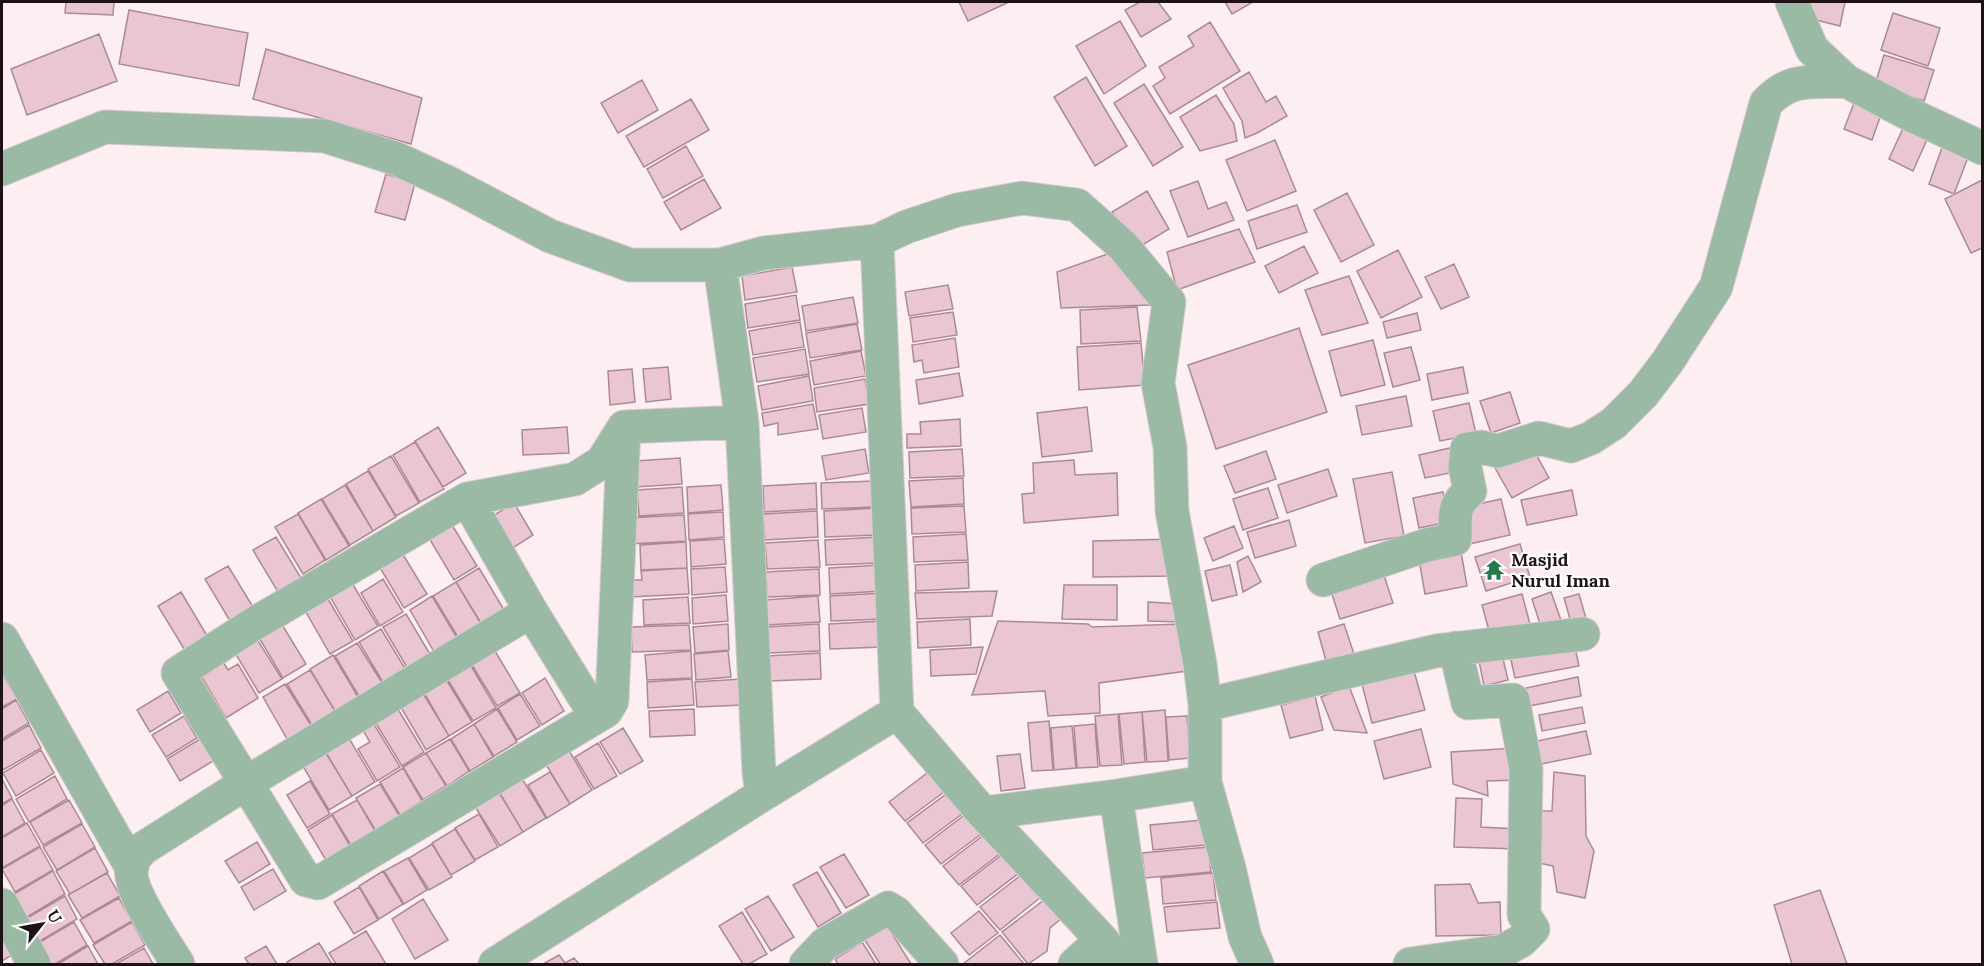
<svg xmlns="http://www.w3.org/2000/svg" width="1984" height="966" font-family="Lora,serif">
  <rect width="100%" height="100%" fill="#fdeef2"/>
  <path fill="#e9c6d2" stroke="#ab8a95" stroke-width="1.5" d="M66,2H114L113,15L65,13Z
    M959,2H1009L968,21Z
    M1140,2H1158L1171,19L1141,37L1125,10Z
    M1225,2H1253L1232,14Z
    M1803,2H1845L1840,26L1800,16Z
    M129,10L248,33L239,86L119,64Z
    M1893,13L1940,28L1928,66L1881,50Z
    M1120,21L1146,66L1104,94L1076,46Z
    M1210,22L1240,71L1170,114L1153,86L1165,78L1159,67L1194,46L1188,36Z
    M99,34L117,81L27,115L11,69Z
    M266,49L422,98L411,144L253,99Z
    M1884,55L1934,70L1924,101L1875,85Z
    M1249,72L1266,102L1276,96L1287,116L1257,133L1245,138L1242,121L1223,88Z
    M1086,77L1127,146L1095,166L1054,97Z
    M642,80L658,110L618,133L601,103Z
    M1144,84L1183,147L1153,166L1114,103Z
    M1216,95L1234,124L1237,141L1200,151L1180,117Z
    M1856,98L1883,109L1872,140L1844,129Z
    M691,99L709,130L644,167L626,136Z
    M1905,124L1929,135L1913,171L1889,159Z
    M1275,140L1296,191L1247,211L1226,160Z
    M1944,142L1970,152L1954,194L1929,184Z
    M686,146L703,176L663,198L647,169Z
    M386,174L415,183L405,220L375,212Z
    M704,179L721,208L681,230L664,202Z
    M1982,180V248L1971,253L1945,199Z
    M1198,181L1208,209L1226,202L1234,220L1188,237L1170,191Z
    M1147,191L1169,229L1134,250L1112,212Z
    M1347,193L1374,245L1341,262L1314,210Z
    M1297,205L1307,232L1257,249L1248,221Z
    M1239,229L1255,262L1177,290L1167,252Z
    M1304,246L1318,273L1279,293L1265,266Z
    M1398,250L1422,297L1381,318L1357,271Z
    M1116,251L1150,305L1061,308L1057,272Z
    M1454,264L1469,297L1441,309L1425,277Z
    M792,267L797,292L745,300L742,276Z
    M1349,276L1368,323L1322,335L1305,290Z
    M948,285L953,309L909,316L905,292Z
    M796,295L800,320L748,328L745,304Z
    M853,297L858,323L806,331L802,306Z
    M1137,307L1141,341L1081,344L1080,310Z
    M953,312L957,335L913,342L910,318Z
    M1417,313L1421,330L1387,338L1383,322Z
    M800,322L804,347L753,355L749,331Z
    M857,324L862,350L810,358L806,333Z
    M1299,328L1327,412L1216,449L1188,365Z
    M955,338L959,367L924,373L922,360L914,362L912,345Z
    M1373,340L1385,385L1341,396L1329,351Z
    M1141,343L1145,385L1079,390L1077,347Z
    M1411,347L1420,380L1393,387L1384,353Z
    M805,349L809,374L757,382L753,358Z
    M861,351L866,376L814,385L810,361Z
    M668,367L671,399L646,402L643,369Z
    M1463,367L1468,393L1432,400L1427,374Z
    M632,369L635,402L610,405L608,371Z
    M959,373L963,396L919,404L916,380Z
    M809,376L813,401L762,410L758,386Z
    M865,379L869,404L817,412L814,388Z
    M1510,392L1520,423L1491,433L1480,401Z
    M1406,396L1412,426L1362,435L1356,406Z
    M1469,403L1476,434L1440,441L1433,411Z
    M813,404L818,429L778,435V423L764,426L762,413Z
    M1087,407L1092,451L1042,457L1037,413Z
    M862,408L866,432L823,439L819,415Z
    M960,419L961,446L907,448V434H921L920,422Z
    M438,427L466,473L443,487L415,441Z
    M567,427L569,453L523,455L522,430Z
    M415,442L444,489L420,502L393,455Z
    M1531,445L1549,478L1512,498L1494,466Z
    M1450,448L1455,472L1425,478L1419,455Z
    M865,449L869,473L826,480L822,456Z
    M962,449L964,476L910,478L909,452Z
    M1266,451L1276,479L1235,493L1224,466Z
    M391,456L419,503L396,516L368,469Z
    M680,458L682,484L636,487L635,461Z
    M1074,460L1075,475L1117,473L1118,515L1024,523L1022,494L1034,493L1033,463Z
    M1328,469L1337,496L1287,513L1278,485Z
    M368,471L396,517L373,531L346,484Z
    M1392,472L1404,536L1365,543L1353,479Z
    M963,478L964,504L911,507L909,481Z
    M874,481L876,507L822,509L821,483Z
    M816,483L817,509L764,512L763,486Z
    M345,485L373,531L350,545L322,499Z
    M721,485L723,510L688,513L687,487Z
    M682,487L684,513L639,516L637,490Z
    M1268,488L1278,518L1243,530L1233,499Z
    M1572,490L1577,515L1527,525L1521,500Z
    M1443,492L1449,522L1419,528L1413,498Z
    M321,499L349,546L326,560L298,513Z
    M1501,499L1510,535L1469,544L1460,508Z
    M514,503L533,535L511,549L491,517Z
    M964,506L966,532L912,534L911,508Z
    M877,508L878,535L825,537L824,511Z
    M817,511L818,537L765,540L763,514Z
    M723,512L724,537L689,540L688,514Z
    M298,514L325,560L303,574L275,527Z
    M684,515L686,541L628,544L627,518Z
    M449,520L477,566L454,580L426,533Z
    M1289,520L1296,546L1255,558L1247,532Z
    M1234,526L1243,548L1213,561L1204,538Z
    M966,534L968,560L914,562L913,537Z
    M276,537L304,583L281,597L253,550Z
    M878,537L879,563L826,565L825,540Z
    M724,539L726,564L691,567L690,541Z
    M1174,539L1175,576L1093,577V541Z
    M818,540L820,567L767,569L765,543Z
    M686,542L687,568L641,570L640,545Z
    M1520,544L1530,577L1486,591L1475,557Z
    M1460,546L1467,586L1425,594L1418,554Z
    M399,548L427,594L404,608L376,561Z
    M1248,556L1261,582L1243,592L1237,562Z
    M968,562L969,588L916,591L915,565Z
    M881,565L883,591L830,594L829,568Z
    M1230,565L1237,595L1212,601L1205,571Z
    M228,566L256,612L233,626L205,579Z
    M725,567L727,592L692,595L691,569Z
    M479,568L507,615L484,628L456,582Z
    M687,568L689,594L630,597L631,580H642L641,571Z
    M819,569L820,595L767,597L766,572Z
    M1382,569L1393,603L1340,619L1329,585Z
    M383,579L403,612L380,626L361,593Z
    M350,580L378,626L355,640L328,593Z
    M456,582L484,629L461,642L433,596Z
    M1064,585H1117V620L1062,619Z
    M997,591L992,616L917,619L915,593Z
    M181,592L209,639L186,652L158,606Z
    M1551,592L1562,623L1542,630L1532,599Z
    M883,593L884,619L831,621L830,596Z
    M325,594L353,641L330,654L303,607Z
    M1522,594L1531,628L1491,638L1482,605Z
    M1579,594L1587,622L1572,626L1564,598Z
    M726,595L728,621L693,624L692,598Z
    M432,596L460,643L437,657L410,610Z
    M818,596L820,622L766,625L765,600Z
    M688,597L690,623L644,625L643,600Z
    M1148,602L1181,604L1182,622L1148,621Z
    M406,614L434,661L411,674L383,627Z
    M278,618L306,664L283,678L255,631Z
    M970,619L971,645L918,648L917,622Z
    M882,621L883,647L830,649L829,624Z
    M998,621L1088,624L1092,627L1182,624L1187,671L1099,683L1100,713L1048,716L1045,691L972,695Z
    M728,624L729,650L695,653L693,627Z
    M819,624L820,651L768,653L766,627Z
    M1344,624L1356,660L1328,668L1318,632Z
    M689,625L691,650L632,652L631,627Z
    M381,629L409,675L387,689L359,642Z
    M253,633L282,679L259,693L231,646Z
    M1573,638L1579,666L1515,678L1509,651Z
    M357,643L386,689L363,703L335,656Z
    M492,646L520,693L497,706L469,660Z
    M1500,646L1508,680L1484,686L1477,651Z
    M983,647L976,674L931,676L930,650Z
    M691,651L692,678L647,680L645,655Z
    M728,651L731,677L696,680L694,654Z
    M820,653L821,679L768,681L767,656Z
    M333,655L361,702L338,716L310,669Z
    M220,657L228,670L238,664L258,698L226,718L198,671Z
    M468,661L496,708L473,721L445,675Z
    M310,670L338,716L315,730L287,684Z
    M1414,671L1425,710L1372,723L1362,684Z
    M3,675L17,699L2,707V676Z
    M444,676L472,722L449,736L422,689Z
    M1578,677L1581,696L1529,706L1526,688Z
    M545,678L564,711L542,725L522,693Z
    M692,679L694,705L648,708L647,682Z
    M741,679L743,705L697,707L695,682Z
    M285,684L314,730L290,744L263,697Z
    M1349,686L1367,733L1334,730L1321,697Z
    M421,690L449,736L426,750L399,704Z
    M168,691L181,713L150,732L137,710Z
    M520,694L540,726L517,740L498,708Z
    M1315,696L1323,730L1290,738L1281,705Z
    M16,700L29,723L2,739V709Z
    M396,706L424,752L402,766L374,720Z
    M1582,707L1585,723L1542,731L1539,715Z
    M497,709L517,742L494,756L474,724Z
    M694,709L695,735L650,737L649,711Z
    M1165,710L1168,761L1147,762L1142,712Z
    M1142,712L1145,762L1124,764L1119,714Z
    M1118,714L1122,765L1100,766L1095,716Z
    M184,716L197,738L166,757L152,735Z
    M1187,716L1190,758L1169,760L1166,717Z
    M372,721L400,767L377,781L358,749L370,742L361,727Z
    M1049,721L1053,770L1032,771L1028,723Z
    M474,724L493,757L470,771L451,739Z
    M1095,724L1098,767L1077,768L1074,726Z
    M29,725L41,748L3,770L2,767V741Z
    M1072,726L1076,768L1054,770L1051,728Z
    M623,728L643,761L620,774L600,742Z
    M1421,729L1431,767L1384,779L1374,741Z
    M1586,731L1591,754L1541,764L1537,741Z
    M347,735L375,782L352,796L324,749Z
    M205,736L218,758L180,781L167,759Z
    M450,739L469,771L447,786L426,753Z
    M598,743L617,776L594,789L575,757Z
    M567,747L592,790L570,804L544,761Z
    M1516,748L1518,780L1487,781L1488,796L1453,784L1451,752Z
    M41,750L54,773L16,796L3,773Z
    M324,750L352,796L329,810L301,763Z
    M426,753L446,786L423,800L403,767Z
    M1020,754L1025,788L1001,791L997,756Z
    M403,768L422,801L400,815L380,782Z
    M931,770L948,789L905,821L889,802Z
    M550,772L570,804L547,818L528,785Z
    M1554,772L1585,776L1586,836L1594,851L1585,898L1557,892L1553,866L1533,862L1540,811H1552Z
    M55,776L67,799L29,822L16,799Z
    M521,777L546,818L523,832L498,790Z
    M2,779L12,798L2,804Z
    M310,781L330,814L307,828L287,795Z
    M380,784L400,817L376,831L356,798Z
    M498,791L523,832L500,846L474,805Z
    M949,792L966,811L923,843L907,823Z
    M1456,798L1482,799L1481,827L1518,829L1519,849L1454,847Z
    M12,799L25,823L2,837V806Z
    M69,800L82,823L43,845L30,822Z
    M357,800L376,833L352,847L332,814Z
    M967,813L984,832L941,864L925,845Z
    M479,814L498,847L475,860L455,828Z
    M332,815L351,848L327,862L308,830Z
    M1202,820L1205,845L1153,850L1150,825Z
    M27,823L40,846L2,868V838Z
    M82,824L95,847L57,870L43,847Z
    M455,829L475,861L451,875L432,843Z
    M985,834L1001,853L959,885L943,866Z
    M257,842L270,864L239,883L225,861Z
    M432,844L452,877L429,890L409,858Z
    M40,847L53,870L15,892L2,869Z
    M1208,847L1211,872L1145,878L1142,853Z
    M95,848L108,872L70,894L56,871Z
    M844,854L869,895L846,908L820,867Z
    M1003,854L1019,873L977,905L961,886Z
    M408,858L427,890L404,904L384,871Z
    M273,869L286,891L254,910L241,887Z
    M53,871L65,894L27,917L14,894Z
    M383,871L403,904L379,919L359,886Z
    M817,872L841,913L818,927L793,885Z
    M107,873L120,896L82,918L68,895Z
    M1213,873L1216,900L1163,904L1161,878Z
    M1021,875L1041,897L1000,930L980,907Z
    M1470,884L1478,903L1500,902L1501,935L1436,936L1435,885Z
    M359,887L378,920L354,934L334,902Z
    M1820,890L1847,964H1792L1774,905Z
    M65,896L77,919L35,944L22,921Z
    M768,896L794,937L771,951L745,909Z
    M119,898L132,921L94,943L80,920Z
    M423,899L448,940L415,959L392,919Z
    M1044,900L1061,919L1050,928L1047,951L1028,964L1002,932Z
    M1217,902L1220,928L1167,932L1164,907Z
    M979,911L998,933L969,955L951,933Z
    M742,912L767,954L749,964H743L719,926Z
    M74,922L87,945L55,964H47L35,945Z
    M132,922L145,945L112,964H105L93,945Z
    M886,924L911,964H880L863,937Z
    M2,929L15,953L2,961Z
    M366,931L386,964H336L329,953Z
    M1000,935L1024,964H963Z
    M862,942L876,964H838L835,959Z
    M319,943L332,964H289L287,962Z
    M88,946L98,964H58Z
    M266,946L277,964H249L245,958Z
    M144,948L153,964H116Z
    M559,955L565,963L574,958L579,964H543Z"/>
  <g fill="none" stroke-linecap="round" stroke-linejoin="round">
    <g stroke="#d9cbcf" stroke-width="35">
      <path id="minor" d="M1792,2L1812,49L1846,81L1907,113L1982,148
        M2,169L105,127L325,136L397,159L451,184L550,236L630,265H720L764,253L877,241L906,227L957,210L1022,198L1077,205L1123,246L1169,302L1158,383L1170,447L1172,511L1200,664L1205,705V782L1229,868L1245,937L1257,964
        M720,265L742,422L759,772L762,795
        M624,427L612,701L606,711L318,883L306,880L178,673L252,625L467,499L575,479L602,462L624,427L742,422
        M467,499L531,611L596,716
        M1323,580L1427,545L1455,539C1456,516 1451,507 1470,491L1465,467L1467,449L1481,447L1498,451L1539,438L1571,446L1591,438L1614,423L1643,394L1668,361L1716,287L1766,103C1791,76 1813,83 1846,81
        M2,639L132,868
        M1205,705L1436,651L1583,634
        M897,712L983,813L1102,940L1120,964
        M1116,796L1141,964
        M983,813L1116,796L1205,782
        M2,905L34,964
        M178,964C166,944 125,887 132,865C133,859 139,853 142,849L246,783L531,611
        M495,964L762,795L897,712L877,241
        M806,964L825,944L888,908L896,913L942,964
        M1075,964L1102,940
        M1410,964L1503,951L1521,941L1533,929L1524,915L1526,769L1513,700L1468,703L1455,648"/>
    </g>
    <use href="#minor" stroke="#9abaa5" stroke-width="33"/>
  </g>
  <defs>
    <g id="temple-bare" transform="scale(1.62)"><path d="M0-6L5-2H3V0L6.5 2.5H4V6H1.5V3h-3V6H-4V2.5H-6.5L-3 0V-2H-5Z" fill="#237a4d" stroke="#fff" stroke-width="2.5" paint-order="stroke"/></g>
  </defs>
  <g fill-rule="evenodd">
    <use href="#temple-bare" x="1494" y="570"/>
  </g>
  <g text-anchor="middle" stroke-width="4.5" stroke-linejoin="round" paint-order="stroke">
    <g font-size="18" font-weight="bold" fill="#1e1217" stroke="#fff" text-anchor="start">
      <text x="1511" y="566">Masjid<tspan x="1511" dy="21">Nurul Iman</tspan></text>
    </g>
  </g>
  <rect width="1984" height="966" fill="none" stroke="#1e1217" stroke-width="6"/>
  <g transform="translate(42 924) rotate(59)" stroke="#ffffff" stroke-width="4.5" paint-order="stroke">
  <path d="M0-4.5L10 22L0 15L-10 22Z" fill="#1e1217"/>
  <text y="-9" font-size="16" font-weight="bold" text-anchor="middle" fill="#1e1217">U</text>
  </g>
</svg>
